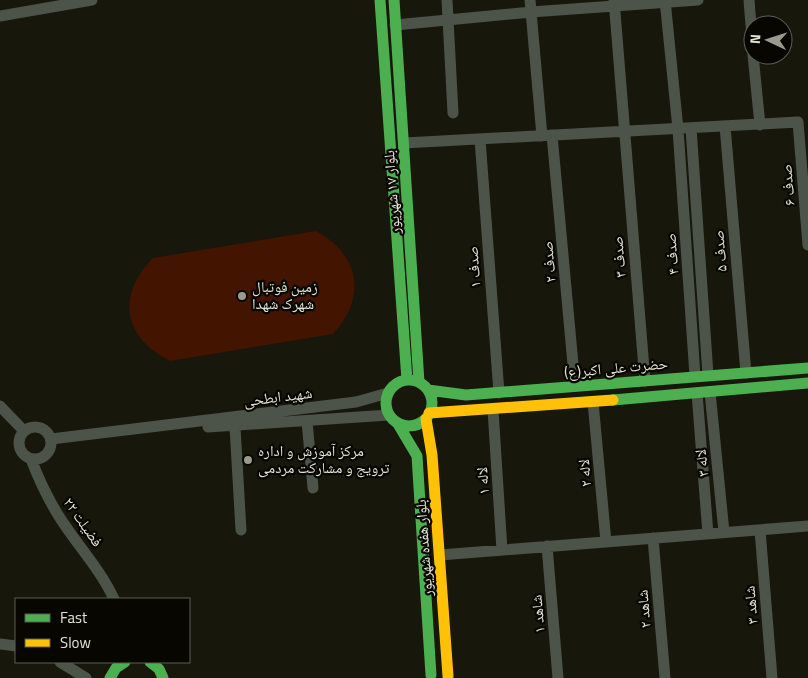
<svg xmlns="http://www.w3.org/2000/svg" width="808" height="678" font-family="'Titillium Web','Noto Naskh Arabic',sans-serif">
  <rect width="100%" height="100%" fill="#17170b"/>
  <path fill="#431501" d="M316,231C360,255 367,297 333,334L170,361C123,338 116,295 153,258Z"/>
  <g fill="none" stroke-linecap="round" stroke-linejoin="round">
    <path stroke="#4c5348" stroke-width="11" d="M447,0L453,113
      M530,0L542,136
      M614,0L645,381
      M665,0L678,129L695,376
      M749,0L753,50
      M0,16L92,0
      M395,25L531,12L698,0
      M753,55L760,125
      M725,126L746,373
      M691,128L708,375
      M552,135L575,386
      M480,139L499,393
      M404,143L798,122L808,245
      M710,392L724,532
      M697,393L708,534
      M593,402L606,542
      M0,406L24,431
      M493,410L502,550
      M307,421L313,488
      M19 443a16 16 0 1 1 32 0a16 16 0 1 1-32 0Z
      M208,427L389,415
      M235,427L241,530
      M51,439L356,402L388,393
      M31,459C39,480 48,499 60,518C78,546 100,569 114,599
      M760,530L772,678
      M653,538L665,678
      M547,546L558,678
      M440,555L808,526
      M0,644L16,646
      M60,662L86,678"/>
    <path stroke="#4caf50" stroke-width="11" d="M380,0L407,380
      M394,0L419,382
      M386 403a23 23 0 1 1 46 0a23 23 0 1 1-46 0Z
      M428,390L466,395L808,368
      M613,400L808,383
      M398,424L417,456L431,675
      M150,662L159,669L163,678
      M110,678L116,668L125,662"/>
    <path stroke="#ffc107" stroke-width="11" d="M429,413L613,400
      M426,419L432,455L448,676"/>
  </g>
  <g fill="#9b9b8d" stroke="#070601" stroke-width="2">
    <circle cx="242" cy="296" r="5"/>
    <circle cx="248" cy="460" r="5"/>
  </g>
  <g text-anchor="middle" stroke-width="4.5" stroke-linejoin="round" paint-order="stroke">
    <g font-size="15" fill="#e2e2d3" stroke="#070601">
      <text transform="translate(788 185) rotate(-95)" y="5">صدف ۶</text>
      <text transform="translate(392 192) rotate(-94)" y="5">بلوار ۱۷ شهریور</text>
      <text transform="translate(720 251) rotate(-95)" y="5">صدف ۵</text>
      <text transform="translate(672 254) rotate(-94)" y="5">صدف ۴</text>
      <text transform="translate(619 257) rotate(-95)" y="5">صدف ۳</text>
      <text transform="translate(549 262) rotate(-95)" y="5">صدف ۲</text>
      <text transform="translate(474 267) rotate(-94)" y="5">صدف ۱</text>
      <text transform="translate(616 368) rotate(-5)" y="5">حضرت علی اکبر(ع)</text>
      <text transform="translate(278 397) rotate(-7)" y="5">شهید ابطحی</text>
      <text transform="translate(702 463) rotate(-96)" y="5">لاله ۳</text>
      <text transform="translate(585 473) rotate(-95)" y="5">لاله ۲</text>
      <text transform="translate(483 481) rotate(-94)" y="5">لاله ۱</text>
      <text transform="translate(83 522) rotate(55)" y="5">فضیلت ۲۲</text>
      <text transform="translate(424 548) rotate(-94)" y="5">بلوار هفده شهریور</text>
      <text transform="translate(751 605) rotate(-95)" y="5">شاهد ۳</text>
      <text transform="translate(644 609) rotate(-95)" y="5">شاهد ۲</text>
      <text transform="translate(538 614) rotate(-95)" y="5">شاهد ۱</text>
    </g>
    <g font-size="15" fill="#e2e2d3" stroke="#070601" text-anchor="start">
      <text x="252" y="292">زمین فوتبال<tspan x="252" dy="17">شهرک شهدا</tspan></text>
      <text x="258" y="456">مرکز آموزش و اداره<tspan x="258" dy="17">ترویج و مشارکت مردمی</tspan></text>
    </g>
  </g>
  <rect x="15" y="598" width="175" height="65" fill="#070601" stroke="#5f5e55"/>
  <rect x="25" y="614" width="25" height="8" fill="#4caf50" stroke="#5f5e55"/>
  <text x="60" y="623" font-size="15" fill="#e2e2d3">Fast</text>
  <rect x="25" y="639" width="25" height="8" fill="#ffc107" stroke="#5f5e55"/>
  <text x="60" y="648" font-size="15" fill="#e2e2d3">Slow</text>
  <g transform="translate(768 40) rotate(274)"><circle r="24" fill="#070601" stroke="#5f5e55"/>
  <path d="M0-4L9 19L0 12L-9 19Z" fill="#9b9b8d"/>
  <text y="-8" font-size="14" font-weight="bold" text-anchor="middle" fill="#e2e2d3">N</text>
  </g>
</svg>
